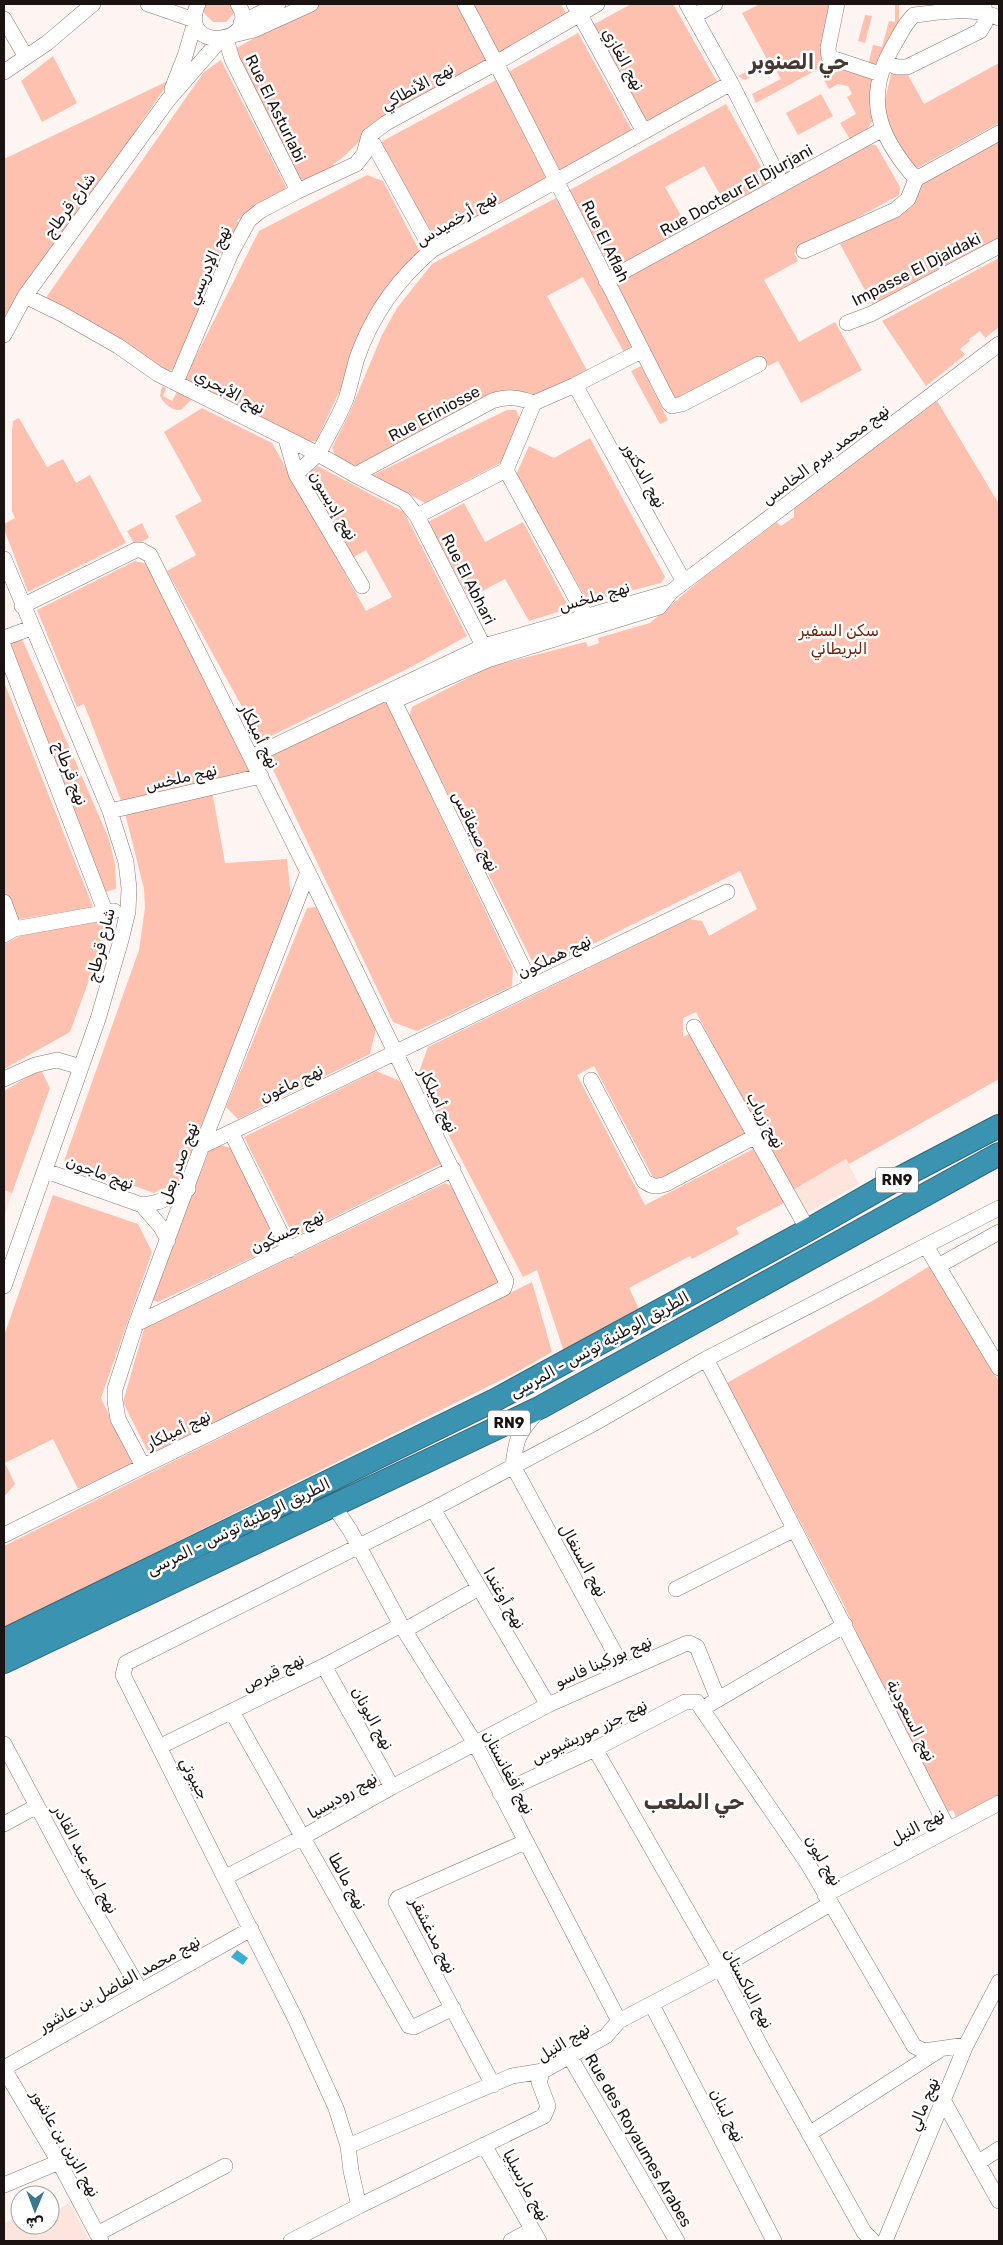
<svg xmlns="http://www.w3.org/2000/svg" width="1003" height="2245" font-family="Rubik,'Noto Sans Arabic',sans-serif">
  <rect width="100%" height="100%" fill="#fef5f2"/>
  <path fill="#fde4dd" d="M846,1159L859,1184L803,1215L791,1191Z
    M4,1190L12,1193L4,1218Z
    M69,2203L90,2241H4V2223L16,2218L22,2229L30,2225H50V2214Z"/>
  <path fill="#fec0af" d="M204,4H235L234,13L226,22H213L204,13Z
    M318,4H458L488,64L381,121L341,159L333,164L336,169L310,183L299,179L235,62L236,48Z
    M473,4H561L569,19L501,56Z
    M631,4H673L720,87L648,127L591,26Z
    M760,4H829L821,62L824,65L874,76L870,96L872,121L867,129L850,139L840,123L856,114L847,97L852,94L848,86L838,84L829,89L818,69L756,103L752,94L781,79L773,65L745,80L738,76L768,61L742,13Z
    M895,4H899V23L877,67L868,65L873,45L882,47L889,21L895,22Z
    M865,15L872,16L865,43L858,41Z
    M578,33L634,134L562,174L506,73Z
    M53,56L77,103L42,122L21,81Z
    M221,60L286,187L282,199L237,220L241,227L172,370L165,371L45,299L204,72Z
    M999,63V123L912,171L884,115L885,100L892,70L908,75L924,104Z
    M170,80L105,176L4,317V159Z
    M496,80L548,182L435,244L379,143Z
    M821,94L833,116L798,135L786,113Z
    M726,104L770,183L727,207L704,166L665,187L688,228L612,270L568,191Z
    M999,141V238L874,307L840,244L908,207L916,187Z
    M868,144L876,145L900,187L899,195L794,253L798,261L764,280L799,342L835,322L862,370L801,403L778,361L768,366L762,355L676,403L616,288L621,280Z
    M792,152L795,157L800,154L806,164L785,176L779,166L788,161L785,156Z
    M367,175L383,181L421,254L342,386L316,441L308,442L184,380L259,231Z
    M556,198L633,350L625,354L583,277L547,296L589,374L535,402L512,393L360,465H353L337,459L332,448L349,414L382,335L397,308L432,264Z
    M999,258V327L985,338L980,331L969,339L970,341L960,349L965,355L926,386L882,321Z
    M641,366L668,420L660,424L631,371Z
    M162,386L166,388L163,396L172,401L178,390L191,400L181,410C172,411 164,404 160,396Z
    M936,399L999,504V1079L849,1164L846,1159L791,1191L762,1137L768,1134L764,1126L757,1129L696,1012L683,1018V1037L691,1033L745,1134L655,1181L594,1066L577,1075L645,1205L755,1148L784,1203L736,1228L739,1234L692,1259L690,1256L629,1288L639,1309L564,1352L537,1270L523,1277L435,1109L419,1072L428,1047L689,919L702,921L709,936L757,909L740,871L545,968L533,963L409,716L412,707L489,667L586,642L588,647L599,643L598,638L650,623L704,577L777,522L781,526L794,517V509Z
    M202,408L272,443L366,611L392,597L366,550L352,558L303,477L318,466L404,512L467,636L409,668L261,741L167,571L196,555L175,516L202,501L164,432Z
    M507,410H516L521,421L502,462L425,503L373,475Z
    M19,418L47,467L63,459L76,483L90,475L126,543L28,592L4,529V524L15,518L12,511V431L13,421Z
    M590,438L665,577L661,583L595,600L585,597L516,475L529,446L554,458Z
    M464,503L485,542L523,522L566,602L564,610L529,621L505,579L469,598L428,522Z
    M142,523L149,538L135,545L127,531Z
    M135,561L148,564L255,770L122,803L84,704L77,707L37,610Z
    M20,634L109,839L115,864L116,889L101,893L4,641Z
    M4,682L93,907L15,920L4,893Z
    M385,699L513,969L512,986L417,1031L393,1022L266,755Z
    M212,791L225,863L287,859L291,897L180,1181L154,1193L64,1161L139,950L145,908L144,889L125,813Z
    M316,907L376,1028L370,1054L238,1119L226,1107L307,908Z
    M96,921L102,922L108,928L70,1032L4,1069V944L20,936Z
    M376,1071L400,1081L443,1163L294,1237L244,1137Z
    M36,1072H42L50,1088L12,1193L4,1190V1091Z
    M220,1145L231,1148L279,1245L158,1302L152,1300L209,1151Z
    M445,1183L454,1187L501,1282L149,1454L123,1402L144,1329Z
    M53,1195L138,1224L152,1252L101,1398L132,1463L78,1489L53,1439L5,1463L15,1484L4,1497V1336Z
    M933,1264L999,1382V1795L956,1817L953,1810L947,1812L872,1666L842,1601L727,1383L879,1297Z
    M532,1282L552,1352L515,1373L4,1628V1546Z"/>
  <path fill="#3baed5" d="M237,1950L248,1958L243,1965L231,1957Z"/>
  <g fill="none" stroke-linecap="round" stroke-linejoin="round">
    <g stroke="#8d7974" stroke-width="16">
      <path id="minor" d="M148,4L194,20
        M198,4C176,54 264,45 238,4
        M465,4C535,136 601,270 669,403L672,406L682,404L759,364
        M574,4L643,130
        M687,4L731,83L782,184
        M837,4L828,48L829,57L880,74
        M914,15C905,23 901,33 895,43C863,96 877,135 916,179
        M914,15C942,12 973,6 999,18
        M694,16L715,4
        M4,19L26,57
        M241,23L278,4
        M233,35L254,30L311,4
        M226,39L232,59L298,191
        M885,62L897,67H907L980,31L985,23L984,4
        M4,72L47,43L93,4
        M172,89L185,56L195,22
        M369,136L386,123L496,63L597,4
        M369,136L432,250
        M804,251L895,210L908,199L916,179L999,133
        M606,281L883,129
        M25,296L62,314L118,346L158,374L318,454L355,475L404,500L417,516L490,659
        M847,323L871,314L999,246
        M4,335L25,296L168,100L220,40
        M176,382L231,253L249,220L260,211L298,191L356,164L364,154L369,136
        M575,385L684,582
        M286,439L296,474L362,586
        M506,470L590,624
        M296,474L318,454L322,447C330,431 340,415 346,399C350,386 353,372 357,358C372,315 398,279 432,250L731,83
        M355,475L492,401C507,396 518,397 534,403
        M417,516L506,470L534,403L575,385L641,351
        M4,559L110,811L126,862L129,888L128,911L121,940L98,1019L4,1286
        M4,638L31,628
        M4,648L105,911
        M390,693L532,986
        M394,701L490,659L659,607L671,592L684,582L999,344
        M251,757L484,646L671,592
        M110,811L261,776
        M4,902L14,929
        M4,935L14,929L114,911
        M694,1027L808,1230
        M4,1079L35,1065L57,1060L81,1067
        M591,1080L644,1181C652,1187 657,1187 666,1184L756,1136
        M231,1132L289,1250
        M202,1146L727,892
        M46,1171L142,1205L161,1227L168,1240
        M142,1205L158,1202L188,1189
        M926,1246L999,1368
        M940,1265L999,1232
        M136,1324L453,1169
        M706,1359C788,1515 868,1672 948,1829
        M537,1412C518,1434 516,1438 513,1466L624,1670
        M143,1466L118,1419L115,1401V1389L136,1324L202,1146L308,872
        M333,1505L350,1530L401,1625L476,1745L619,2021
        M433,1509L548,1705
        M4,1535L500,1290L504,1288L506,1281L308,872L150,555L141,550H136L22,606
        M676,1589L793,1530
        M405,1630L479,1588
        M324,1666L392,1787
        M710,1704L845,1625
        M232,1712L409,2026L414,2027L453,2008
        M4,1744L82,1890L140,1990
        M159,1747L324,1666L401,1625
        M595,1749L720,1968L761,2047L864,2232L873,2241
        M500,1793L595,1749L685,1702H697L808,1864L914,2046L924,2051L966,2045
        M4,1824L37,1806
        M226,1877L303,1837L392,1787L548,1705L685,1644L689,1643L697,1647L718,1699
        M825,1895L999,1803
        M652,2005L774,2241
        M570,2057L677,2241
        M4,2068L251,1929
        M4,2069L59,2162L101,2241
        M493,2085L396,1902L398,1898L525,1842
        M943,2100L999,2201
        M809,2134L938,2051
        M484,2145L539,2241
        M348,2146L512,2076L543,2071
        M979,2162L999,2149
        M4,2185L59,2162
        M359,2206L351,2171L348,2146L336,2108L295,2018L123,1675L126,1663L433,1509L593,1424L706,1359L999,1208
        M97,2234L225,2166
        M291,2241L359,2206L544,2116L548,2106L539,2082L543,2071L606,2036L619,2021L720,1968L830,1904
        M511,2241L531,2230
        M885,2241L966,2045L999,1982"/>
    </g>
    <g stroke="#2f667a" stroke-width="24">
      <path id="highway" d="M4,1640L497,1399L808,1230L892,1182L999,1126
        M4,1662L541,1407L999,1154"/>
    </g>
    <use href="#minor" stroke="#fff" stroke-width="15"/>
    <use href="#highway" stroke="#3b93b2" stroke-width="22"/>
  </g>
  <g text-anchor="middle" stroke-width="5" stroke-linejoin="round" paint-order="stroke">
    <g fill="#fff" stroke="#5f5a58" stroke-width="1">
      <rect x="876" y="1167.5" width="42" height="25" rx="4"/>
      <rect x="488" y="1410.5" width="42" height="25" rx="4"/>
    </g>
    <g font-size="15" font-weight="bold" fill="#1a1311">
      <text x="897" y="1185">RN9</text>
      <text x="509" y="1428">RN9</text>
    </g>
    <g font-size="16" fill="#1a1311" stroke="#fff">
      <text transform="translate(624 59) rotate(61)" y="6">نهج الغازي</text>
      <text transform="translate(417 86) rotate(-29)" y="6">نهج الأنطاكي</text>
      <text transform="translate(276 108) rotate(64)" y="6">Rue El Asturlabi</text>
      <text transform="translate(736 190) rotate(-29)" y="6">Rue Docteur El Djurjani</text>
      <text transform="translate(69 205) rotate(-54)" y="6">شارع قرطاج</text>
      <text transform="translate(456 218) rotate(-31)" y="6">نهج أرخميدس</text>
      <text transform="translate(606 241) rotate(64)" y="6">Rue El Aflah</text>
      <text transform="translate(208 265) rotate(-66)" y="6">نهج الإدريسي</text>
      <text transform="translate(916 269) rotate(-27)" y="6">Impasse El Djaldaki</text>
      <text transform="translate(230 391) rotate(28)" y="6">نهج الأبحري</text>
      <text transform="translate(434 413) rotate(-28)" y="6">Rue Eriniosse</text>
      <text transform="translate(825 454) rotate(-37)" y="6">نهج محمد بيرم الخامس</text>
      <text transform="translate(645 475) rotate(61)" y="6">نهج الدكتور</text>
      <text transform="translate(334 505) rotate(59)" y="6">نهج إديسون</text>
      <text transform="translate(469 579) rotate(63)" y="6">Rue El Abhari</text>
      <text transform="translate(594 596) rotate(-16)" y="6">نهج ملخس</text>
      <text transform="translate(260 736) rotate(64)" y="6">نهج أميلكار</text>
      <text transform="translate(71 773) rotate(69)" y="6">نهج قرطاج</text>
      <text transform="translate(181 777) rotate(-13)" y="6">نهج ملخس</text>
      <text transform="translate(476 831) rotate(64)" y="6">نهج صيفاقس</text>
      <text transform="translate(100 945) rotate(-76)" y="6">شارع قرطاج</text>
      <text transform="translate(554 956) rotate(-26)" y="6">نهج هملكون</text>
      <text transform="translate(291 1083) rotate(-26)" y="6">نهج ماغون</text>
      <text transform="translate(439 1100) rotate(64)" y="6">نهج أميلكار</text>
      <text transform="translate(766 1120) rotate(61)" y="6">نهج زرياب</text>
      <text transform="translate(178 1163) rotate(-70)" y="6">نهج صدر بعل</text>
      <text transform="translate(100 1172) rotate(20)" y="6">نهج ماجون</text>
      <text transform="translate(287 1231) rotate(-26)" y="6">نهج جسكون</text>
      <text transform="translate(599 1344) rotate(-29)" y="6">الطريق الوطنية تونس - المرسى</text>
      <text transform="translate(178 1429) rotate(-26)" y="6">نهج أميلكار</text>
      <text transform="translate(238 1526) rotate(-26)" y="6">الطريق الوطنية تونس - المرسى</text>
      <text transform="translate(584 1560) rotate(61)" y="6">نهج السنغال</text>
      <text transform="translate(505 1598) rotate(60)" y="6">نهج أوغندا</text>
      <text transform="translate(603 1661) rotate(-24)" y="6">نهج بوركينا فاسو</text>
      <text transform="translate(273 1672) rotate(-26)" y="6">نهج قبرص</text>
      <text transform="translate(373 1718) rotate(61)" y="6">نهج اليونان</text>
      <text transform="translate(912 1720) rotate(63)" y="6">نهج السعودية</text>
      <text transform="translate(589 1731) rotate(-26)" y="6">نهج جزر موريشيوس</text>
      <text transform="translate(509 1772) rotate(62)" y="6">نهج أفغانستان</text>
      <text transform="translate(195 1778) rotate(63)" y="6">جيبوتي</text>
      <text transform="translate(342 1795) rotate(-30)" y="6">نهج روديسيا</text>
      <text transform="translate(917 1826) rotate(-28)" y="6">نهج النيل</text>
      <text transform="translate(86 1859) rotate(62)" y="6">نهج امير عبد القادر</text>
      <text transform="translate(824 1860) rotate(59)" y="6">نهج ليون</text>
      <text transform="translate(348 1881) rotate(61)" y="6">نهج مالطا</text>
      <text transform="translate(434 1935) rotate(63)" y="6">نهج مدغشقر</text>
      <text transform="translate(119 1983) rotate(-29)" y="6">نهج محمد الفاضل بن عاشور</text>
      <text transform="translate(749 1988) rotate(62)" y="6">نهج الباكستان</text>
      <text transform="translate(563 2042) rotate(-32)" y="6">نهج النيل</text>
      <text transform="translate(923 2104) rotate(-68)" y="6">نهج مالي</text>
      <text transform="translate(728 2115) rotate(63)" y="6">نهج لبنان</text>
      <text transform="translate(639 2140) rotate(60)" y="6">Rue des Royaumes Arabes</text>
      <text transform="translate(66 2143) rotate(60)" y="6">نهج الزين بن عاشور</text>
      <text transform="translate(527 2185) rotate(61)" y="6">نهج مارسيليا</text>
    </g>
    <g font-size="16" fill="#70220a" stroke="#fff">
      <text x="839" y="636">سكن السفير<tspan x="839" dy="18">البريطاني</tspan></text>
    </g>
    <g font-size="21" font-weight="bold" fill="#473732" stroke="#fff">
      <text x="799" y="69">حي الصنوبر</text>
      <text x="694" y="1809">حي الملعب</text>
    </g>
  </g>
  <rect width="1003" height="2245" fill="none" stroke="#1a1311" stroke-width="10"/>
  <g transform="translate(35 2210) rotate(181)"><circle r="24" fill="#ffffff" stroke="#a3a1a0"/>
  <path d="M0-4L9 19L0 12L-9 19Z" fill="#3b788e"/>
  <text y="-8" font-size="14" font-weight="bold" text-anchor="middle" fill="#1a1311">ش</text>
  </g>
</svg>
